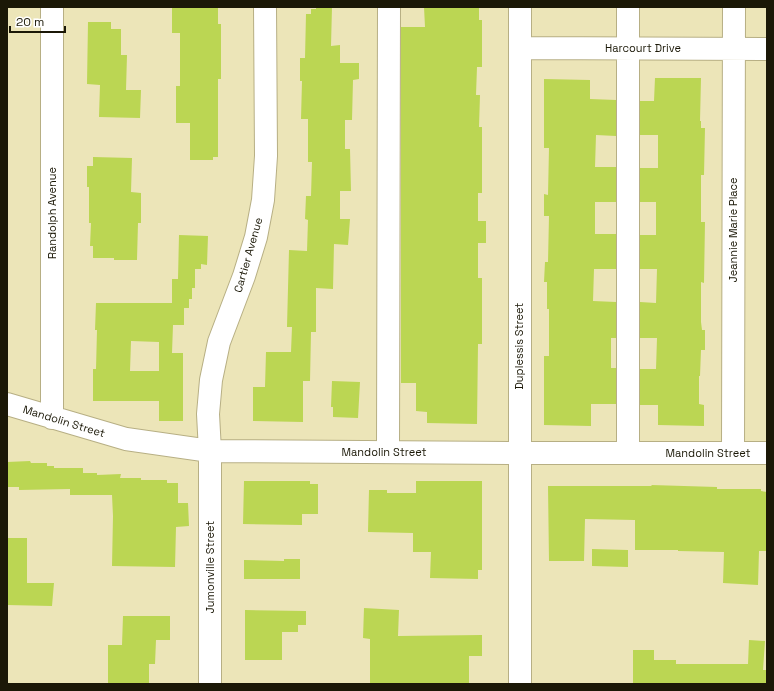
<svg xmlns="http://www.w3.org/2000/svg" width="774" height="691" font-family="'Space Grotesk',sans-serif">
  <rect width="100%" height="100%" fill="#ece5b8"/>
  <path fill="#bbd653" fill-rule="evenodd" d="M172,7L218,8V24H221V79H218V157H213V160H190V123H176V86H180V33H172Z
    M316,7H332L331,46L340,45V63H359V79L353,80L352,120H345V149H350L351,191H340V219H350L348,245L334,244L333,289L316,288V332H311L310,381H303V422L253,421V387H265L266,352H291L292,327H287L289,250L307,251L308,220L305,219L306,196H311L312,162H308V119H301L302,81H300V58H305L306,14H311V9H316Z
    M424,7H479V20H482V67H477L476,95H480L479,127H482V193H478V221H486V243H478V278H482V344H478L477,424L427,423V412L416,411V383H401V27H425Z
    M88,22H111V29H121V55H127L126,90H141L140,118L99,117L100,85L87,84Z
    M655,78H701L700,121H701V128H705L704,175H701V222H705L704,283L701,282V322L702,330H705V350H701L700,376H699V404L704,405V426L658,425V405H640V369H656L657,338H640V302L656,303L657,269H640V235H656V202H640V168H658V135H640V101H654Z
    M544,79L590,80V99L616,100V136L596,135L595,167H616V202H595V234H616V269H594L593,301L616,302V338H611V368H616V404H591V426L544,425V356H549V309H547V282H544L545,262H548L549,216H544V194L548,195L549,148H544Z
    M93,157L132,158L131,192L141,193V223H138L137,260H114V258H93V246H90L91,223H89V187H87V166H93Z
    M179,235L208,236L207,265L201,264V269H195V288H192V299H189V308H184V325H173L172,353H183V421H159V401H93V369H96L97,330H95L96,303H172V279H178ZM131,341L159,342V371H130Z
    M332,381L360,382L358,418L333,417V407H331Z
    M30,461L31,463H47V466H54V468H83V473H97V475L121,474L120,478H141V480H167V483H178V503H188L189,526L176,527L175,567L112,566L113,516L112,495H70V489L19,490V487H7V462Z
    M244,481H310V484H318V514H302V525L243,524Z
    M416,481H482V570H478V579L430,578L431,552H413V533L368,532L369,490H387V493H416Z
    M651,485L717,487V489H761V491L767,492V551H759L758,585L723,583L724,552L678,551V550H635V520L585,519L584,561H549L548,486H652Z
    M7,538H27V583H54L52,606L7,605Z
    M592,549L628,550V567L592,566Z
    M284,559H300V579H244V560L284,561Z
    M364,608L399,610L398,636L482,635V656H469V683H465V684H370V639L363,638Z
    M245,610L306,611V625H298V632H282V660H245Z
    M123,616H170V640H156L155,664H149V684H108V645H122Z
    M749,640L765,641L763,670H767V684H633V650H654V660H676V664H748Z"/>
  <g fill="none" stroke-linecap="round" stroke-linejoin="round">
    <g stroke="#b7af84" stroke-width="24">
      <path id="minor" d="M52,7V418
        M520,7V684
        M628,7V453
        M520,48L767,49
        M7,404L126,439L210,451L519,453H767
        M388,452L389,7
        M733,453L734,7
        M210,684V451L208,414L211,380L219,342L244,276L256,237L263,200L266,156L265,7"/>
    </g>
    <use href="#minor" stroke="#fff" stroke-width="22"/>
  </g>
  <g text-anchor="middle" stroke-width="4" stroke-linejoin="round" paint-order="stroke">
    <g font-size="11" fill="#1b1807" stroke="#fff">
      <text x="643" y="52">Harcourt Drive</text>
      <text transform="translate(52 213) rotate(-90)" y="4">Randolph Avenue</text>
      <text transform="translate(733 230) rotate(-90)" y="4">Jeannie Marie Place</text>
      <text transform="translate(248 255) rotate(-74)" y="4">Cartier Avenue</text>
      <text transform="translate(519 346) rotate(-90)" y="4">Duplessis Street</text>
      <text transform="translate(64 421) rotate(17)" y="4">Mandolin Street</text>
      <text x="384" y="456">Mandolin Street</text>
      <text x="708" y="457">Mandolin Street</text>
      <text transform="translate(210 567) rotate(-90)" y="4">Jumonville Street</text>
    </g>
  </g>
  <rect width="774" height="691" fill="none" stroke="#1b1807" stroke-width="16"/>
  <path d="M10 26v6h55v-6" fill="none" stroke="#1b1807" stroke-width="2"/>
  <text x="16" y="26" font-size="12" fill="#1b1807" stroke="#ffffff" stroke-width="3" paint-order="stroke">20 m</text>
</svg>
